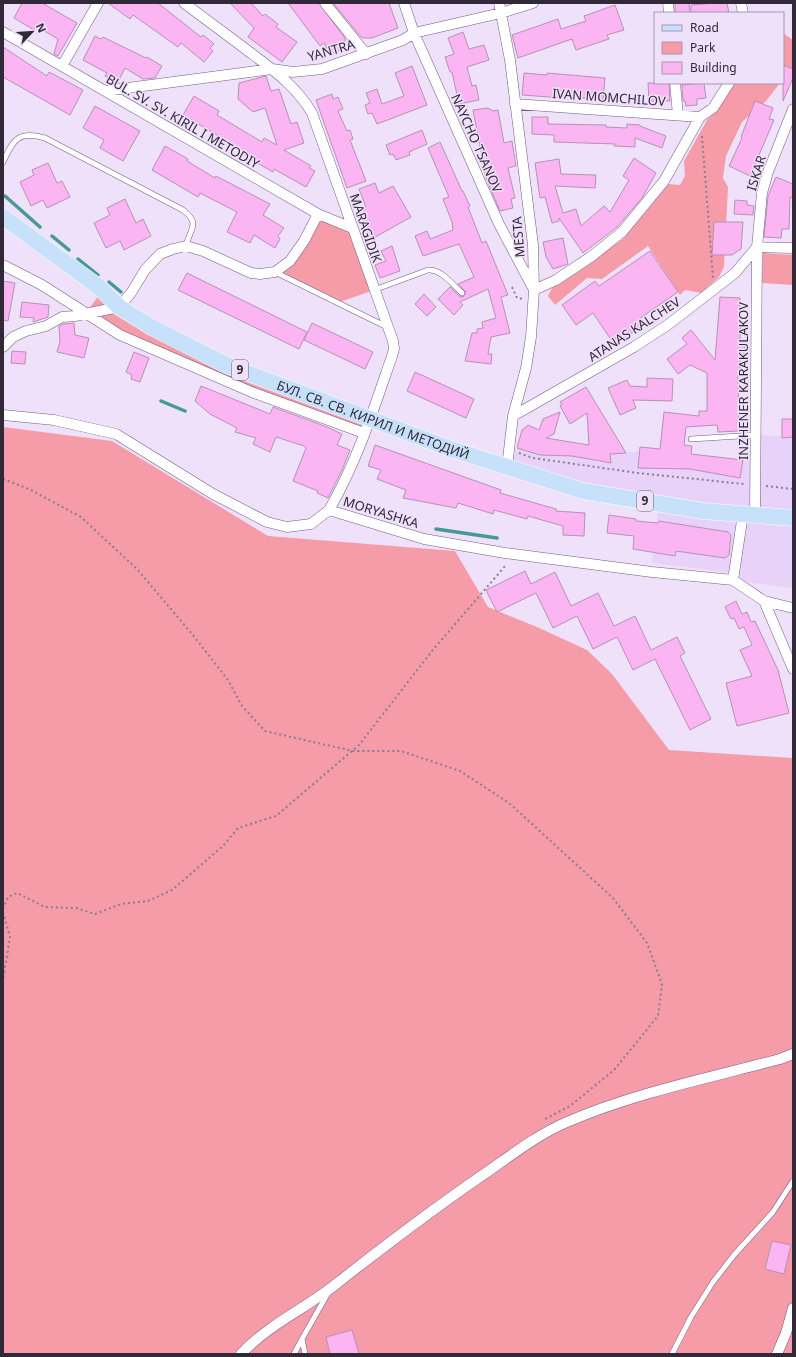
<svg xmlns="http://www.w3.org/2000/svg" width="796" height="1357" font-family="'Noto Sans',sans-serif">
  <rect width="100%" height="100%" fill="#f0e1fb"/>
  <path fill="#e9d2fa" d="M756,435L793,437V588L746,582L726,572L652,563L660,498L582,486L512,463L517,448L540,455L572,456L603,463L611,462L610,454L640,451L638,468L690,469L740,478L743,460L756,463Z"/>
  <path fill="#f69ba8" d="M783,33L793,40V67L783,80Z
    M735,83H780L766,101L742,122L726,156L723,178L728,187L724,267L719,277L701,293L685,290L680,295L648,246L602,279L587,278L555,305L548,296L552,288L623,239L668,184L680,185L685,176L684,161L707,120L718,110Z
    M318,214L352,228L374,290L337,303L275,272L290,261Z
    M763,253L793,255V285L762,283Z
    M99,295L153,328L369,419L364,433L254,393L85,314Z
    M3,427L112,441L268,536L455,551L488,607L537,627L587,650L612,674L669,750L793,758V1354H3Z"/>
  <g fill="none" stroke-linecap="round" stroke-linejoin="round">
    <path stroke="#449a95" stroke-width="3.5" d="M5,196L40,227
      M52,236L69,250
      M78,259L98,275
      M109,282L121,292
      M161,401L185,411
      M436,529L497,538"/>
  </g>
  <path fill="#fab5f2" stroke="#b791b2" d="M22,3H42L77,23L58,56L54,54L58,39L36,26L34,30L14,18Z
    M108,3H158L201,37L203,35L214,44L210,48L213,51L204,62L181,43L178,47L133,15L130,19Z
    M230,3H251L263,16L265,14L278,24L276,27L297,42L282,62L248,37L254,28Z
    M288,3H319L345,38V48L330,54L324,43L320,46Z
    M333,3H389L398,28L372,38H364L361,37Z
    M675,3H689L690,13H675Z
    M715,3H727L729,13H691V5Z
    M615,5L624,30L607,35L609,39L576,50L572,39L518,58L512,35L558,19L561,29L586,21L584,16Z
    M463,32L469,49L484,45L489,60L467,67L472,86L476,85L479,100L459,104L452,72H450L445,57L454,54L448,38Z
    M95,36L101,39L103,37L146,58L147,57L162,66L155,78L143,79L125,68L118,82L105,76L107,73L83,60Z
    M3,47L47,76L49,72L83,90L70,115L3,77Z
    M783,65L793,69V78L783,101Z
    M412,66L427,105L377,124L372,113L368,114L365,105L370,103L366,93L377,89L382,104L404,96L395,73Z
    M524,73L547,75V73L605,78L603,100L563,96V98L522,95Z
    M266,76L271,91L279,89L291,124L297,122L304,143L284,150L311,166L309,168L315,171L306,187L274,169L273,172L252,160L217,135L183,115L194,96L219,111L217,115L262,142L264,138L277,145L265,108L253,112L238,99L239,83Z
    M648,83H669L670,101H649Z
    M704,83L706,98L697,99V105L686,106L685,101H683L682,85Z
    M332,94L333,99L338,97L343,109L338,111L347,131L350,130L353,139L350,140L366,181L347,188L316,100Z
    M755,101L773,108L769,119L774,120L750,176L729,166L742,138L741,137Z
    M95,106L140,131L123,161L100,148L104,140L83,128Z
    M488,108L493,111L498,110L504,143L512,141L516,166L508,168L515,198L511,199L513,208L500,211L486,178L473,110Z
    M532,117H548V124L606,125V127L627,128V124L640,125V126L666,136L662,148L635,138V147L614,146L615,144L554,142V135L532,134Z
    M422,130L427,144L409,152L410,155L396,160L393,154L390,155L386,145Z
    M440,142L462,191H463L470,206L468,207L482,243L486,241L508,295L501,297L510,333L491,337L488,354H492L491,364L465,361L472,333H477V329L483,328L482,322L496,318L488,289L460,302L463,305L454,315L438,299L450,287L459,296L463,297L466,292L458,284L474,277L459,244L423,256L415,236L427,231L430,239L453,230L452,222L443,199L449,197L428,148Z
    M165,146L188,159L187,161L215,178L216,176L270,204L263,215L284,228L278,236L280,239L275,248L254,235L250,243L227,232L237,212L200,193L198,197L152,170Z
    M634,158L656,173L642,198L617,227L583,253L559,218V221L552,223L545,197L540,198L535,163L559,159L561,174L596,175L595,188L555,186L563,213L576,209L581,226L604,206L610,212L629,180L623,176Z
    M48,163L57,183L62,181L70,197L47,208L43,200L31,206L20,182L34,175L32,170Z
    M776,177L793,184V198L790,197L789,229H782L781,238L764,237L768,196Z
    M375,183L379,193L393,186L411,217L370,240L363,218L366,217L363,208L366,207L359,189Z
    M125,199L136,223L143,219L151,236L124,250L120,241L106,248L94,223L110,215L107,208Z
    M735,200L747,201V205L754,206L753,215L734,214Z
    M714,222H743L741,249L732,255H712Z
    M563,238L568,264L553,269L546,257L543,242Z
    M392,246L400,271L380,278L375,265L386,261L381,251Z
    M650,251L678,292L639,319L643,325L622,340L619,336L612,341L593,313L576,325L562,305L595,281L599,286Z
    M187,273L307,332L299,349L178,290Z
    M3,281L15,283L8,321L3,320Z
    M424,294L436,307L427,316L415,304Z
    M720,297L740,298L739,320L741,321L740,339L745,340L744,356H741L739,375H738L739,431L718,432L717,425L686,427L684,445L692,446L691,454L743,460L740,478L690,469L638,468L640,447L660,449L664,412L699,416V411H707V373L690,365L678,374L667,359L687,344L682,338L691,330L715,360Z
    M22,302L49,305L48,317L33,322L34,318L20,317Z
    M74,323L75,335L89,338L84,358L57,352L60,341L59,326L63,324Z
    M312,323L373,352L365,369L304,340Z
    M12,351L26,352L25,364L11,363Z
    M134,352L149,358L140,382L131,379L132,375L126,372Z
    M415,372L474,399L466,418L407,391Z
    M647,378L673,379L672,401L633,400L636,408L620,415L608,388L627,380L630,386L647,387Z
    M201,386L270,414L273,407L327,427L342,434L337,445L350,450L342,470L328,498L317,493L318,491L293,481L306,448L304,446L276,437L270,452L253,444L256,438L235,432L237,428L210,414L195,401Z
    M586,387L626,453L610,454L611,463L572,456L540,455L517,448L522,430L528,425L539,430L543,419L560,412L554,434L546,438L589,445L587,413L570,424L560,406L562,405L560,402Z
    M782,419H793V437L782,438Z
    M375,445L501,490L500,493L556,509V511L585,513L584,536L563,535V526L528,516L527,519L494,510L493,514L458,503L456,508L403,498L406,490L377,479L381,470L368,466Z
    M609,515L636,519V521L658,523L659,521L728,532L731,535L729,555L725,558L676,551L675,556L633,549L634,536L607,533Z
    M525,571L531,584L555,572L571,606L598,593L614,626L635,616L651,650L677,637L685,653L680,656L711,719L690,730L655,659L633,670L617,637L593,649L577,616L553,628L536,593L497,612L486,590Z
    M736,601L742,614L747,612L751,622L755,621L778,670L789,713L737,726L726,683L752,676L740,650L752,645L744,627L739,629L734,618L731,619L725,607Z
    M772,1241L791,1245L784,1274L765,1269Z
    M352,1330L359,1354H330L326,1337Z"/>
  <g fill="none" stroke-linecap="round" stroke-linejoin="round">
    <g stroke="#715c81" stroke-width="6">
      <path id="service" d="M3,162C14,138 19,131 45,138L183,210C201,224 190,228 186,246
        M275,272L387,327
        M374,290L428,270C441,269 452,284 462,293
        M691,439L756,435
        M294,1354L302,1339
        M305,1354L302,1339L328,1293
        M672,1354L691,1317L713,1282L734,1255L773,1212L793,1181"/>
    </g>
    <g stroke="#715c81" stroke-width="11">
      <path id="minor" d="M184,3C204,18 224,33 243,47C269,67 295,84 312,113L393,341L394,349L392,356C374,408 357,462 329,510
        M325,3L366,54
        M404,3L414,33L499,224L533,288
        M499,3L510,60L533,245L534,290L531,337L526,368L513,416L507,467
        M668,3L669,13
        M741,3L743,13
        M3,32L318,214L352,228
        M62,66L98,3
        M675,83L678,115
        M105,91L272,69L293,72L322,69L403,40L414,33L501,13L533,3
        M515,104L700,117
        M757,247L793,248
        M3,265L42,285L120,335L254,393L364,433
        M534,290L556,280L592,256L622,232L664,181L700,117L713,108L729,83
        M3,347L13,337L26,331L46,326L62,317L75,316L119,307L131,293L145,270L160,254L173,249L186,246L203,251L251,273L260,274L275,272L290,261L304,241L318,214
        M3,415L54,420L116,434L213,494L267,522L287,527L311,524L329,510L424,539L505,553L652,572L733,580L764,601L793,669
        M513,416L634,347L669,324L735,273L757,247
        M755,516L757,247L762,193L768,172L793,109
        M733,580L743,514
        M764,601L793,608
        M241,1354C269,1324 305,1309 336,1284C387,1244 437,1206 490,1170C514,1153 539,1134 567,1122C635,1093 708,1078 780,1059L793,1054
        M777,1354L786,1333L793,1308"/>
    </g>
    <g stroke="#fff" stroke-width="17">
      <g id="primary">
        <path id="s1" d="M3,217L99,287L119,307L153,328L226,365L451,449L583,491L703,511L793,518"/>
      </g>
    </g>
    <path stroke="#887d91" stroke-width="2" stroke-dasharray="2 3" stroke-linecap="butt" d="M702,136L713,278
      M512,287L517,298L523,299
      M519,453L533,458L638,473L744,484
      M3,479L29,489L81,517L137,569L192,634L228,680L242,706L265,731L353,751H401L460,771L509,803L613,898L647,943L662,984L658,1016L614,1070L570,1106L545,1119
      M766,486L793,489
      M3,909L8,897L17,893L45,907L76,908L95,914L121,904L148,901L172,890L223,846L238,828L276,816L359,745L432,651L506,565
      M3,912L10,937L3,980"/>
    <use href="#service" stroke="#fff" stroke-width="5"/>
    <use href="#minor" stroke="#fff" stroke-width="10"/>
    <use href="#primary" stroke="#c8e1fb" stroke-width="16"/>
  </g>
  <g text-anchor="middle" stroke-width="3" stroke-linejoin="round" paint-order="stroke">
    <g fill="#f0e1fb" stroke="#6a6072" stroke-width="1">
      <rect x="232" y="360" width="16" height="20" rx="3"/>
      <rect x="637" y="491" width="16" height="20" rx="3"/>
    </g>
    <g font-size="12" font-weight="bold" fill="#312838">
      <text x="240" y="374">9</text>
      <text x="645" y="505">9</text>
    </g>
    <g font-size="13" fill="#312838" stroke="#f0e1fb">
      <text transform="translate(331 50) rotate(-16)" y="5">YANTRA</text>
      <text transform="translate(609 97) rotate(4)" y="5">IVAN MOMCHILOV</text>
      <text transform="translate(183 121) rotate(30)" y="5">BUL. SV. SV. KIRIL I METODIY</text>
      <text transform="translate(477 143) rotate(66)" y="5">NAYCHO TSANOV</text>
      <text transform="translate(756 173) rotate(-73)" y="5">ISKAR</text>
      <text transform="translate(366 228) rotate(71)" y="5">MARAGIDIK</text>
      <text transform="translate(518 237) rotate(-95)" y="5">MESTA</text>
      <text transform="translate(634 329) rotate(-33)" y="5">ATANAS KALCHEV</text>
      <text transform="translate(743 381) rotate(-90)" y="5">INZHENER KARAKULAKOV</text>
      <text dy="5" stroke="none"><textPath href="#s1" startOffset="426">БУЛ. СВ. СВ. КИРИЛ И МЕТОДИЙ</textPath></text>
      <text transform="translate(381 512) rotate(17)" y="5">MORYASHKA</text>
    </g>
  </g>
  <rect width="796" height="1357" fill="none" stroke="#312838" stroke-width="8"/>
  <rect x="654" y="12" width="130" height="72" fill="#f0e1fb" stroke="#a497ad"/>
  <rect x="662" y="25" width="20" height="6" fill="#c8e1fb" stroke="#a497ad"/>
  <text x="690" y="32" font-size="12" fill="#312838">Road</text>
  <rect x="662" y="42" width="20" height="12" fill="#f69ba8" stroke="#a497ad"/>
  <text x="690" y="52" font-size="12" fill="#312838">Park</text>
  <rect x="662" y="62" width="20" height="12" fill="#fab5f2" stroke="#a497ad"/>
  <text x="690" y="72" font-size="12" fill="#312838">Building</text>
  <g transform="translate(32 32) rotate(65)" stroke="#f0e1fb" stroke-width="3" paint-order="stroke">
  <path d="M0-3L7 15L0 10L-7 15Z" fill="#312838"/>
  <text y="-6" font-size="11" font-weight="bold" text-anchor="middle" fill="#312838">N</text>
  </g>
</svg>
